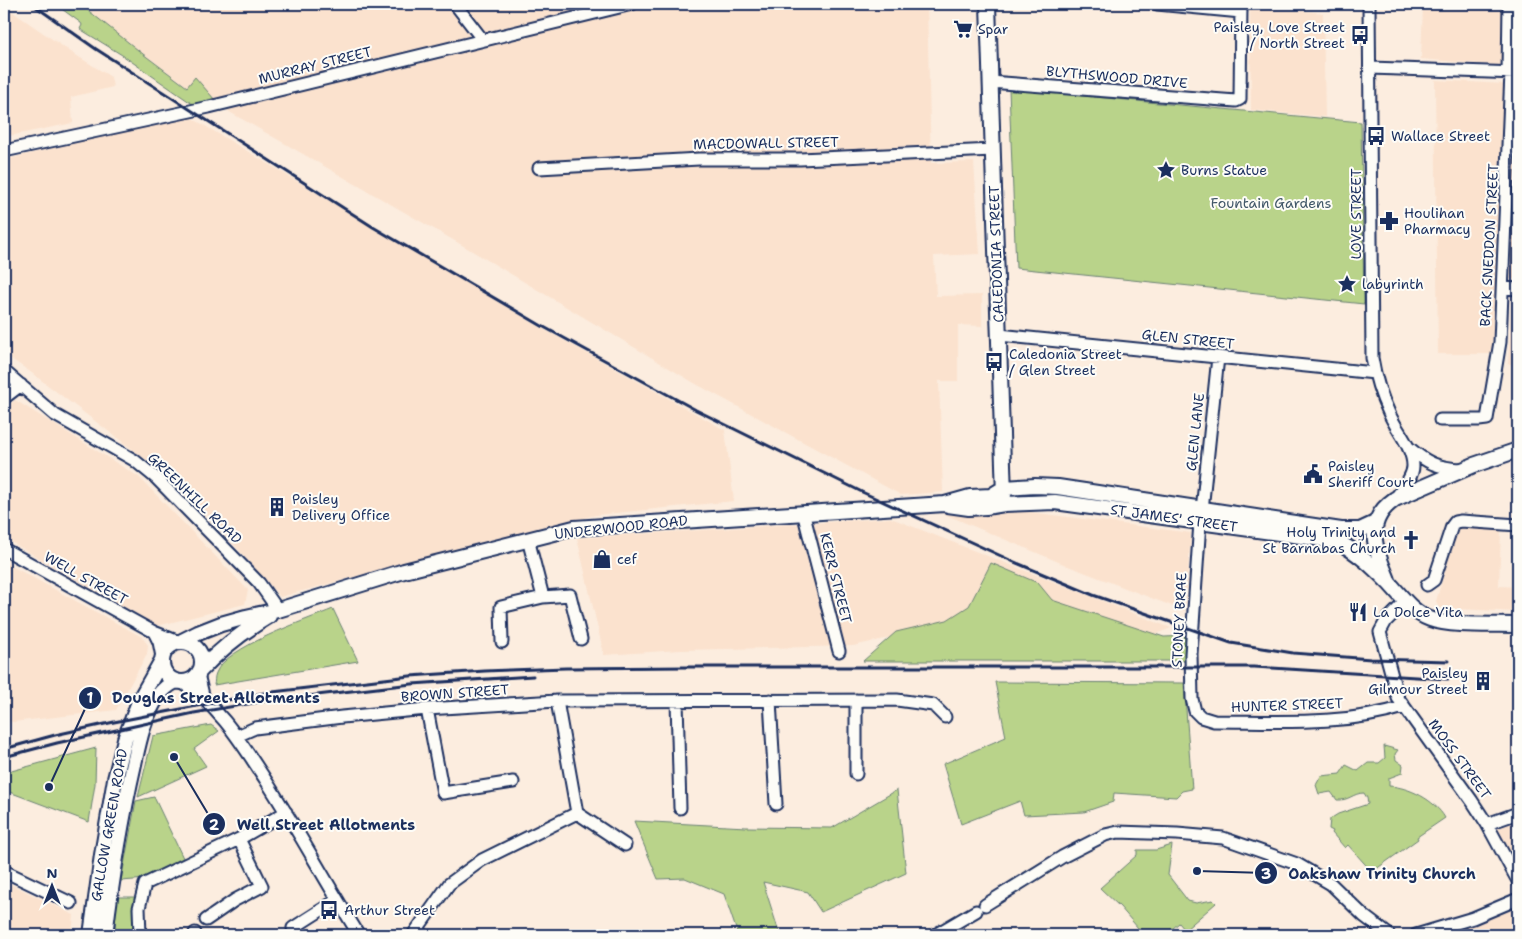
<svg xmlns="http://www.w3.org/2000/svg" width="1522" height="939" font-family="'Shantell Sans',sans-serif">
  <rect width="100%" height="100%" fill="#fceddf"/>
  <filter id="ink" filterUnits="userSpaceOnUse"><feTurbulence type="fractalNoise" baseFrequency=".02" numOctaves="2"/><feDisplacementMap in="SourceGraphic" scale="10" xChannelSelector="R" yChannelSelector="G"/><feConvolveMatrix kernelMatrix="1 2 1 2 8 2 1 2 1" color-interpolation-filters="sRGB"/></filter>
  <g filter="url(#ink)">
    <path fill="#fbe2ce" d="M80,4H927L931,163L974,162L980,254L934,256L936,296L982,295V326L958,325V381H939L943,492L901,495L696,384L467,248L226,110L209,95L195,77L188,87L143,54Z
      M1423,4H1503L1504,66L1421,59Z
      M1250,5L1323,13L1325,117L1251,110Z
      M4,6L71,52L111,77L113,87L71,97L73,123L4,137Z
      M1435,80L1504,84L1492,354H1438Z
      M187,115L538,326L725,430L734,501L596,515L468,546L280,597L186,490L29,371L4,354V160Z
      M1513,141H1518V279H1509Z
      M1512,296H1518V365L1508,364Z
      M15,400L139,477L248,590L245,604L157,626L4,538V409Z
      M1008,508L1022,511L1191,533L1185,611L1068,566L942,513Z
      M891,518L1171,628L1146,638L939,627L853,646L680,650L604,655L577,538Z
      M1458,528L1501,529L1499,586L1518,587V612L1439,608L1436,601Z
      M4,562L142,637L148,645L147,654L116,710L4,723Z
      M1518,821V874L1496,829Z
      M4,881L74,915L72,935H4Z
      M1518,897V935H1436L1474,924Z"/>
    <path fill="#b9d38a" stroke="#6a8174" d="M55,4H80L143,54L187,87L195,77L215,100L194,105L122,55L80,29L82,25L81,23Z
      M1009,89L1361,122L1364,304L1016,268Z
      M991,563L1038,583L1052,600L1164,637L1187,636L1185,661H863L896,632L947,620L969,606Z
      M333,609L358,661L214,685C215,682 214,677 216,673C225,647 307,620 333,609Z
      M995,682L1184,683L1192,789L1182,791L1176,797L1114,793L1113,802L1084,812L1024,815L1020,801L961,824L943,764L1006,737Z
      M211,725L219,731L194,749L206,766L138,797L153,736Z
      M1384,746L1398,750L1395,754L1396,760L1403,765L1402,773L1389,778V786C1409,787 1435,800 1445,818L1417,837L1418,839L1372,872L1348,845L1345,848L1332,833L1333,831L1329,829L1330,819L1338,814L1368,804L1367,798L1364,793C1353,793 1349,801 1337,800L1331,792L1319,794L1316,785L1321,776L1340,774L1346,765L1358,771L1368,763H1379L1385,758Z
      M96,748L95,784L89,822L4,790V773Z
      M897,790L906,873L821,912L808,892L763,882L779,932L768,935H751L750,933L738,935L724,894L685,878L658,879L634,821L746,827L832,828Z
      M154,797L184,860L147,879L121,881L136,801Z
      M1172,845L1168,875L1188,901L1196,903L1213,900L1216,903L1185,930L1179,923L1165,935H1144L1120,907L1100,888L1137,855V850H1156Z
      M116,897H137L136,935H115Z"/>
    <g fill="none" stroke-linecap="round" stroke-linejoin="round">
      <g stroke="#1b2f5e" stroke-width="15">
        <path id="minor" d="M455,4L482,39
          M1157,4L1241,12
          M1369,4L1372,358C1375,377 1381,396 1389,413C1396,430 1413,447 1413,466C1413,478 1401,490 1395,499
          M1370,68L1518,73
          M1508,72L1509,4
          M990,82L1236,101L1240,99L1241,4
          M4,151L209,107L632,4
          M539,168L699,159H800L993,150
          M1503,288L1518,289
          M999,335L1375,373
          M4,371L55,415L134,460L156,478L259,583L278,610
          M4,398L21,385
          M1440,420H1479L1487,419L1500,342L1511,72
          M1408,447C1427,463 1437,468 1462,469
          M1202,510L1218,357
          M803,512L839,651
          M1200,522L1191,654L1192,699L1195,711L1201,717L1214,721C1277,721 1343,726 1404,707
          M528,539L543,597L570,595L581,639
          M4,549L154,632L179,642
          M1427,585L1434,580L1452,526L1455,522L1461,521L1518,525
          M1405,602L1386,621L1380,632L1398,698L1472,801L1487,824L1518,881
          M154,632L159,642L162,657
          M502,642L501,607L543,597
          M198,674L204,699
          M181,682C218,704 242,744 265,779C298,830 327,884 359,935
          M770,700L776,804
          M557,701L577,813
          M677,701L680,808
          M427,709L443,793L513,782
          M237,736L255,728L342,717L427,709L557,701L897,700L933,705L945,717
          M856,774V700
          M1487,824L1518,813
          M4,871L71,903
          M985,905L1062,857L1105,835L1118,832L1177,834L1223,838L1297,864L1331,884L1364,916L1389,935
          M206,920L235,900L262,886L239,839
          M293,928L337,900
          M140,935L139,908L145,884L239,839L286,812
          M194,935L195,933
          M413,935L449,884L482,860L577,813L625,845
          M935,935L976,911
          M1416,935L1473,918L1518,899"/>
      </g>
      <g stroke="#1b2f5e" stroke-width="18">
        <path id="major" d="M988,4L1004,495
          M1004,488L1035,486L1058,487L1341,530H1360L1375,523
          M948,505L969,508L986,507L1004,504L1055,502L1336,541C1357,551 1374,568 1390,584C1402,597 1413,613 1430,619C1452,627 1494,624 1518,625
          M1388,580C1376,550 1362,522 1395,499L1474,465L1518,450
          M182,641L198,633L221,624L246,617L278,610L404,571L574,528L945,504L970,497L991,496L1004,488
          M162 662a20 20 0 1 1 40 0a20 20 0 1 1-40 0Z
          M199,672C221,648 242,632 269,616
          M91,935L102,855L115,779L125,739L140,699L161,662
          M105,935C112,878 121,821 134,764C139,741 144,716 158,696C163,689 168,685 176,681"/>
      </g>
      <use href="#minor" stroke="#fdfcf7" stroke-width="11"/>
      <use href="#major" stroke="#fdfcf7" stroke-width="14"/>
      <path stroke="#1b2f5e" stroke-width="3" d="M32,4L96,49L373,227L542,326L696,410L862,492L1012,561L1093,595L1231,643L1293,653L1371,659L1449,661
        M4,749L55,735L114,722L264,693L410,676L485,671L566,668L689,667H1254L1448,679
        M4,757L57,743L194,713L265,701L412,684L533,676"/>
    </g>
  </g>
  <defs>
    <g id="supermarket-bare" transform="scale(1.5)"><path d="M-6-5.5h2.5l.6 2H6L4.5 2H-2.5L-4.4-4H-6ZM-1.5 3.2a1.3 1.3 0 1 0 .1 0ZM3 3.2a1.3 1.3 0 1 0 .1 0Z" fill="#1b2f5e" stroke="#fdfcf7" stroke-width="2.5" paint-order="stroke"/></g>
    <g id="bus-bare" transform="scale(1.5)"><path d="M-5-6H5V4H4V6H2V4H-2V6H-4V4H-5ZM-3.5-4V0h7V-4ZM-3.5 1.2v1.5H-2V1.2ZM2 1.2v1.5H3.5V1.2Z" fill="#1b2f5e" stroke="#fdfcf7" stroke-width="2.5" paint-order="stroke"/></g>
    <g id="sight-bare" transform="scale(1.5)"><path d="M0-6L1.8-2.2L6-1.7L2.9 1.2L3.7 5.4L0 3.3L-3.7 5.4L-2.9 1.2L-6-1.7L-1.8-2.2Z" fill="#1b2f5e" stroke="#fdfcf7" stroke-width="2.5" paint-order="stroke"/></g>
    <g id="pharmacy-bare" transform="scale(1.5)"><path d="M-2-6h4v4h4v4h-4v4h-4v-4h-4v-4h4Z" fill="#1b2f5e" stroke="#fdfcf7" stroke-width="2.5" paint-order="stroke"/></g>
    <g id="civic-bare" transform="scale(1.5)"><path d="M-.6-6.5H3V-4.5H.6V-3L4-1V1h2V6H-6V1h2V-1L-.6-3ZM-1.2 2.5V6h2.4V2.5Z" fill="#1b2f5e" stroke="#fdfcf7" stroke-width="2.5" paint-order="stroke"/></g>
    <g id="building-bare" transform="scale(1.5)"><path d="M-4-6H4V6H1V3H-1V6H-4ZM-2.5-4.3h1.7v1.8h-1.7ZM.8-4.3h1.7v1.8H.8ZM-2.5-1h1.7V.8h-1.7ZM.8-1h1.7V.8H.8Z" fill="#1b2f5e" stroke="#fdfcf7" stroke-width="2.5" paint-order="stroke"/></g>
    <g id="church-bare" transform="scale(1.5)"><path d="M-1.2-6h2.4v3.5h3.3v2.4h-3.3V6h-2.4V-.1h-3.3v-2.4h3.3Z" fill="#1b2f5e" stroke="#fdfcf7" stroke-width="2.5" paint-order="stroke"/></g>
    <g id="shop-bare" transform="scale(1.5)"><path d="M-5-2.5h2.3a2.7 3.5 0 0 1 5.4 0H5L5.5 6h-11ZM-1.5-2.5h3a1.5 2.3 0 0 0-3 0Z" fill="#1b2f5e" stroke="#fdfcf7" stroke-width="2.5" paint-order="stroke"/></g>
    <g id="restaurant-bare" transform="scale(1.5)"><path d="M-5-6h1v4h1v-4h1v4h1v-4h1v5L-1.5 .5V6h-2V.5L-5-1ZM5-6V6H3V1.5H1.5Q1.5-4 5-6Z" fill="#1b2f5e" stroke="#fdfcf7" stroke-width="2.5" paint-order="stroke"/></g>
  </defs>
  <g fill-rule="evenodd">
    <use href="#supermarket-bare" x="963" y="29"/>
    <use href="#bus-bare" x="1360" y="35"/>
    <use href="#bus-bare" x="1376" y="136"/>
    <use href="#sight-bare" x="1166" y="170"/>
    <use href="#pharmacy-bare" x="1389" y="221"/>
    <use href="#sight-bare" x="1347" y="284"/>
    <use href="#bus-bare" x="994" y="362"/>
    <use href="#civic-bare" x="1313" y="474"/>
    <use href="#building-bare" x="277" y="507"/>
    <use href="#church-bare" x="1411" y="540"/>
    <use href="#shop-bare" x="602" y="559"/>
    <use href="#restaurant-bare" x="1358" y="612"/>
    <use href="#building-bare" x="1483" y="681"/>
    <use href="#bus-bare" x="329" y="910"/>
  </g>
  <g text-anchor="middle" stroke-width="4" stroke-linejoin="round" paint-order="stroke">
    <g font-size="14" fill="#1b2f5e" stroke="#fdfcf7" text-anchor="start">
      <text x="1345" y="32" text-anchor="end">Paisley, Love Street<tspan x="1345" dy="16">/ North Street</tspan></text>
      <text x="978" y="34">Spar</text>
      <text x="1391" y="141">Wallace Street</text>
      <text x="1181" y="175">Burns Statue</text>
      <text x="1404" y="218">Houlihan<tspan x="1404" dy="16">Pharmacy</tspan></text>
      <text x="1362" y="289">labyrinth</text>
      <text x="1009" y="359">Caledonia Street<tspan x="1009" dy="16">/ Glen Street</tspan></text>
      <text x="1328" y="471">Paisley<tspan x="1328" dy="16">Sheriff Court</tspan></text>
      <text x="292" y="504">Paisley<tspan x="292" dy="16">Delivery Office</tspan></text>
      <text x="1396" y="537" text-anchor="end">Holy Trinity and<tspan x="1396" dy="16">St Barnabas Church</tspan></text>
      <text x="617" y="564">cef</text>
      <text x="1373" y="617">La Dolce Vita</text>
      <text x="1468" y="678" text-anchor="end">Paisley<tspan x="1468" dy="16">Gilmour Street</tspan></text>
      <text x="344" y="915">Arthur Street</text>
    </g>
    <g font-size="14" fill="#1b2f5e" stroke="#fdfcf7">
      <text transform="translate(315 65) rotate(-14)" y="5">MURRAY STREET</text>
      <text transform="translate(1117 77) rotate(5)" y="5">BLYTHSWOOD DRIVE</text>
      <text transform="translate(766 143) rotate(-1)" y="5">MACDOWALL STREET</text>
      <text transform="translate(1356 214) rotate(-90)" y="5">LOVE STREET</text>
      <text transform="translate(1489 245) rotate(-87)" y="5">BACK SNEDDON STREET</text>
      <text transform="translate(996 254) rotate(-92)" y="5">CALEDONIA STREET</text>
      <text transform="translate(1188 339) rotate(6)" y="5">GLEN STREET</text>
      <text transform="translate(1195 432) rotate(-84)" y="5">GLEN LANE</text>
      <text transform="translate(195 498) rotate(44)" y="5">GREENHILL ROAD</text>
      <text transform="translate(1174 518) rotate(8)" y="5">ST JAMES' STREET</text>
      <text transform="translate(621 527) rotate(-6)" y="5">UNDERWOOD ROAD</text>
      <text transform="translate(86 578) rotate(29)" y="5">WELL STREET</text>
      <text transform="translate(836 578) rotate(76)" y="5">KERR STREET</text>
      <text transform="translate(1179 620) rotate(-87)" y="5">STONEY BRAE</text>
      <text transform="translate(455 693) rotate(-4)" y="5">BROWN STREET</text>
      <text transform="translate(1287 705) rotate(-2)" y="5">HUNTER STREET</text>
      <text transform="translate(1460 759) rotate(54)" y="5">MOSS STREET</text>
      <text transform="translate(109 825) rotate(-80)" y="5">GALLOW GREEN ROAD</text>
    </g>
    <g font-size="14" fill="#425869" stroke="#fdfcf7">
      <text x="1271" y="208">Fountain Gardens</text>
    </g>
  </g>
  <path fill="none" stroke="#1b2f5e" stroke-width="2" d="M49 787L90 698M174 757L214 824M1197 871L1266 873"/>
  <g fill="#1b2f5e" stroke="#fdfcf7" stroke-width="2">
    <circle cx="49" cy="787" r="5"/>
    <circle cx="174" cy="757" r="5"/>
    <circle cx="1197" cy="871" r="5"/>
    <circle cx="90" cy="698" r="12"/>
    <circle cx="214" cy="824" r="12"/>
    <circle cx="1266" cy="873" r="12"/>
  </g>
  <g font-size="15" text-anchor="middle" font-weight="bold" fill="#fff">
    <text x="90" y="703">1</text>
    <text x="214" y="830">2</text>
    <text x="1266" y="879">3</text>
  </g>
  <g font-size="15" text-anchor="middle" font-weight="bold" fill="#1b2f5e" stroke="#fdfcf7" stroke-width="4" stroke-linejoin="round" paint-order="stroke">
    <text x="216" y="703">Douglas Street Allotments</text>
    <text x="326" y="830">Well Street Allotments</text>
    <text x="1382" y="879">Oakshaw Trinity Church</text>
  </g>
  <rect width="1522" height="939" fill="none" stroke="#fdfcf7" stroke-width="20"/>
  <rect x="10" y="10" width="1502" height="919" fill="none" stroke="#1b2f5e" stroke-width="2" filter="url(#ink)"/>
  <g transform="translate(52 886)" stroke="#fdfcf7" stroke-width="4" paint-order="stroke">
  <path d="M0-4L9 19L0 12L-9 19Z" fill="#1b2f5e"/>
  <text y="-8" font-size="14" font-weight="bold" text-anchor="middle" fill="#1b2f5e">N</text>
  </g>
</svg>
